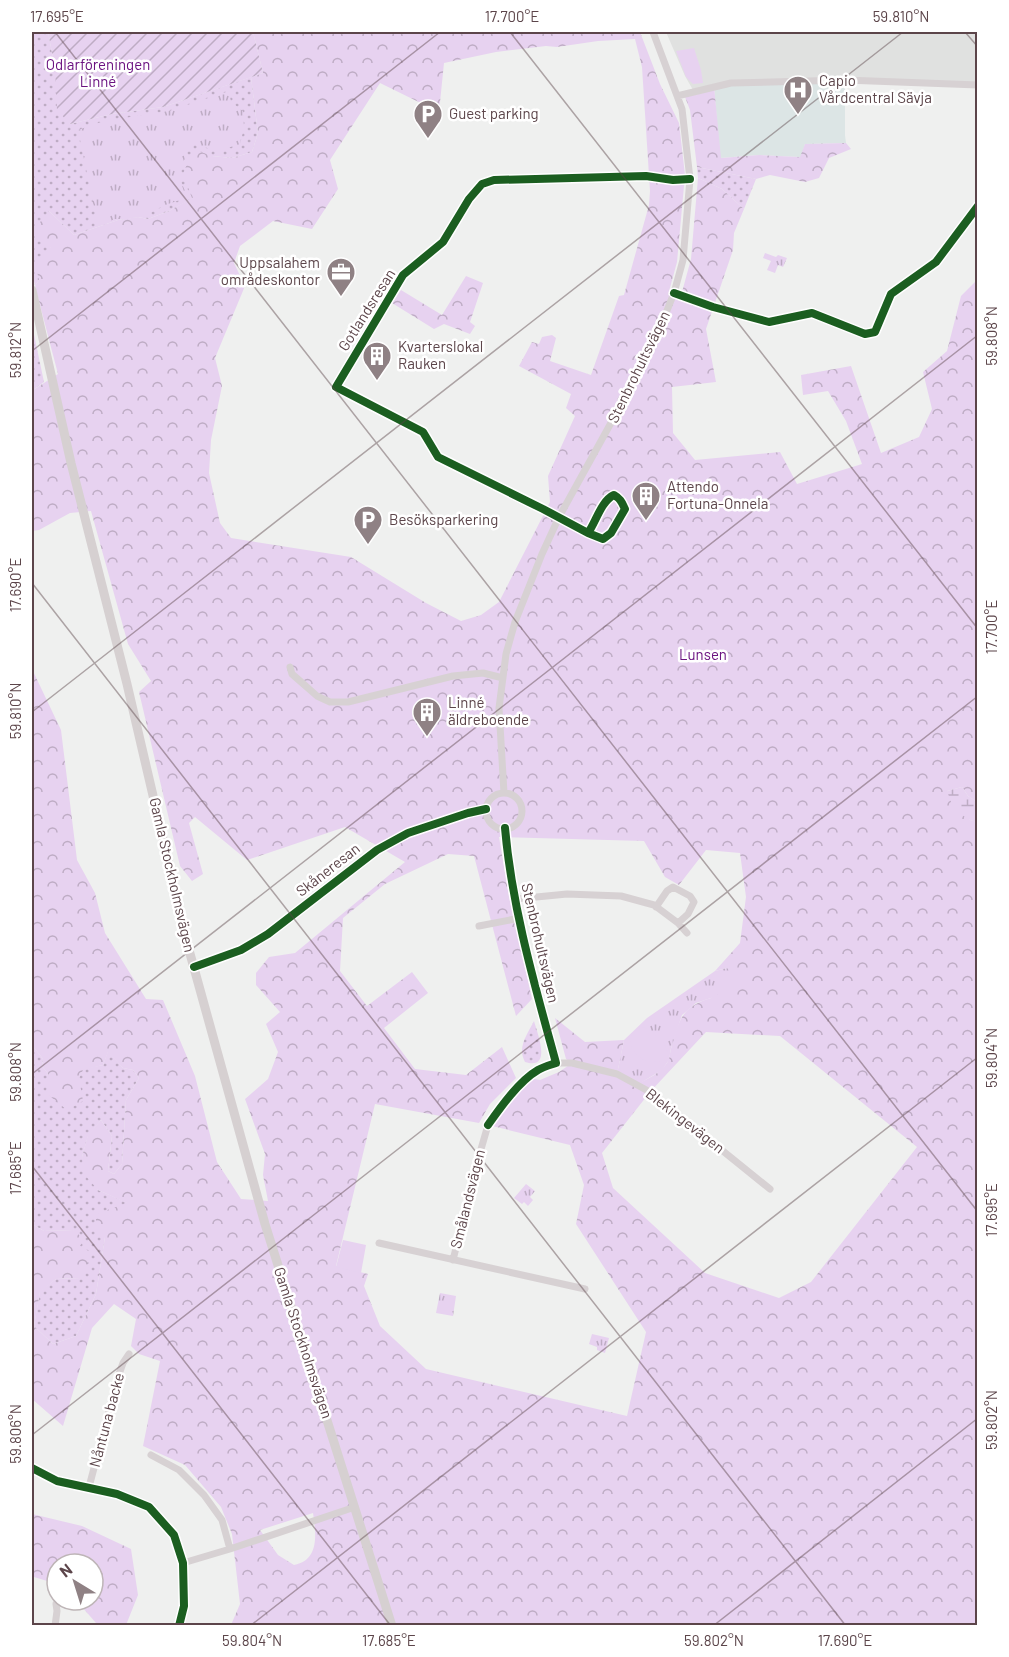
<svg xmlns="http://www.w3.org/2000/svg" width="1009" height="1657" font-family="Barlow,sans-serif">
  <defs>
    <pattern id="grass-dots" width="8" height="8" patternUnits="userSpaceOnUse" patternTransform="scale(1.5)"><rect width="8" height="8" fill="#e7d2f0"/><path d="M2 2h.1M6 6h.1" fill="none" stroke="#beacc4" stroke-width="1.8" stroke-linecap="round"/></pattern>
    <pattern id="forest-crowns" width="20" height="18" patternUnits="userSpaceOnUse" patternTransform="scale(1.5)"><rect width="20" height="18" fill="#e7d2f0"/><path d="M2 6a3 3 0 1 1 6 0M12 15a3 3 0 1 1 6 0" fill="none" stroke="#beacc4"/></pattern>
    <pattern id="wetland-marsh" width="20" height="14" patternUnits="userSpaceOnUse" patternTransform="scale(1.5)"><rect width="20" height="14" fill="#e7d2f0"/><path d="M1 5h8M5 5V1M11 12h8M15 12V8" fill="none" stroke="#beacc4"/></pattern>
    <pattern id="park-tufts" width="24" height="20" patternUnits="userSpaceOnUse" patternTransform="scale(1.5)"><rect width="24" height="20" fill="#e7d2f0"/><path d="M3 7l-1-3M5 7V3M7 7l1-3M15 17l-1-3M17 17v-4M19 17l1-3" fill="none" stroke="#beacc4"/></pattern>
    <pattern id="garden-furrows" width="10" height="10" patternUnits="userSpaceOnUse" patternTransform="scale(1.5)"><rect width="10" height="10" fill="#e7d2f0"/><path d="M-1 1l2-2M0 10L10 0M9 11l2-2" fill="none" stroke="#beacc4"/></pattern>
  </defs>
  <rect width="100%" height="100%" fill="#eff0ef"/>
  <path fill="#dce5e5" d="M845,80V135L846,143L805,144L801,157L759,155L720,158L714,86Z"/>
  <path fill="#e0e1e0" d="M666,32H977V85L845,80L729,84L693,90L685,76Z"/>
  <path fill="url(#grass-dots)" d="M32,32H48L55,68L70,124L112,114L163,107L251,77L258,133L252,152L232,158L212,156L193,198L169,211L148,219L138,217L118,220L74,235L49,211L51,247L39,280L35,286L32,271Z
    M697,167L756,179L744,209L722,189L698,178Z
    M32,325L44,382L33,390L32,382Z
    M534,1021C537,1032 553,1071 525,1062C517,1047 527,1035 534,1021Z
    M32,1045L43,1059L42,1066L49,1075L79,1077L83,1069L103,1065L108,1051L123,1068L133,1070L139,1078L126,1100L122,1164L114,1174L108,1171L112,1136L101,1120L88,1136L82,1157L98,1190L128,1203L105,1237L96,1294L76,1336L53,1344L34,1326L40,1291L56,1279L80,1278L79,1246L73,1230L44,1231L32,1224Z"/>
  <path fill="url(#forest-crowns)" fill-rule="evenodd" d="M253,32H640L660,84L679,123L685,175L677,262L668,295L709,304L682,292L691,259L698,178L722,189L744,209L734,233L733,250L706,329L716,382L672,387L673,433L695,460L780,452L797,484L862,464L846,421L828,391L803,395L801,375L851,366L881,453L919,437L932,409L923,372L947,351L961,296L977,280V802L968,796L962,787L947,791L970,820L978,822L977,1625H231L240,1604L232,1534L221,1507L185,1465L143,1446L160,1361L139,1354L131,1346L136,1319L114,1304L92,1328L63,1426L32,1399V1224L44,1231L73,1230L84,1239L80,1246L92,1253L80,1278L56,1279L40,1292L34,1326L53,1344L76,1336L96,1294L105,1237L96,1227V1214L127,1203L98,1190L84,1174L82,1157L88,1135L101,1120L112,1136L108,1171L114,1174L122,1164L126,1100L139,1078L133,1070L123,1068L108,1052L103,1065L83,1070L79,1078L83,1101L67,1110L46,1093L49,1075L42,1066L43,1059L32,1045V669L61,730L77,860L95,893L105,933L146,999L163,1000L195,1076L217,1162L241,1199L268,1201L263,1175L265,1154L245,1099L268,1079L278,1052L266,1024L280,1012L256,985V973L269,957L295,953L405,862L345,827L247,860L195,817L189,823L203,874L192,881L180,866L139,692L151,681L128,644L91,511L70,513L39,530L32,531L33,390L58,374L35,286L39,280L35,263L51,247L33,231L49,211L74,235L118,220L138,217L148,219L169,211L192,198L183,174L193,149L212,156L232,158L252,152L258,133L251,77L263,73ZM635,39L642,67L650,191L649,205L624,295L619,296L591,375L550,361L556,338L552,335L542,337L539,344L532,342L519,366L571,394L566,408L575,416L548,476L550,502L499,602L481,615L461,621L426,603L351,557L231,538L220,523L209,473L211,440L222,386L215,358L245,286L234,263L240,246L273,221L312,229L338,189L330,160L380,83L439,112L444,63L496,52L546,46L557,47L598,41ZM499,837L644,841L665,877L679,885L706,850L740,853L746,897L740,943L715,971L727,968L711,998C683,1006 679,1019 672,1045C670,1051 670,1058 667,1063C660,1073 648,1079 637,1084L617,1074L624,1040L585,1042L555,1018L566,1059L572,1063L559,1072L540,1080L528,1078L488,1125L570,1145L584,1185L576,1224L646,1332L627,1416L426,1369L380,1326L364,1286L368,1274L336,1266L375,1104L479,1123L490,1104L516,1078L502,1047L466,1075L415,1069L384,1028L428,993L412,972L367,1006L340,971L343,918L385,884L448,854L474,856L516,1016L532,999L509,897ZM706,1032L780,1036L917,1147L811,1282L779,1298L705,1273L613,1188L602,1153L650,1092ZM313,1513C316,1533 320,1560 294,1565L278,1555L260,1530Z
    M714,86L721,158L759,155L800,157L805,144L846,143L851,149L829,158L819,178L805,182L770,175L756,179L697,167L690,110L685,97Z
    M466,276L483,283L470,322L475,326L470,334L444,324L434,329L392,303L401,290L442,315Z
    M32,1514L82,1526L131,1549L138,1595L126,1625H96V1623L76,1600H93V1564H57V1584L34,1577L32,1578Z"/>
  <path fill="url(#wetland-marsh)" d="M962,787L968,796L977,802V822L970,820L954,810L947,791Z"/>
  <path fill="url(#park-tufts)" d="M229,91L231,102L243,111L244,128L240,144L218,151L193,144L187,150L179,177L185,191L186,198L165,205L146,215L128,219H114L104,225L97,222L78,130L104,121L169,111Z
    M765,253L776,257L778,255L787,258L783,267L778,265L775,273L767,270L771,261L763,258Z
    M727,968L740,984L711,998L696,1003L682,1015L671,1048L669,1060L662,1070L637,1085L617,1074L624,1040L647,1018L715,971Z
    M526,1184L535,1191L530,1197L533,1200L528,1206L524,1202L522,1204L514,1198Z
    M440,1293L456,1296L453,1316L436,1313Z
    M592,1334L609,1338L605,1353L597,1350V1347L589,1344Z"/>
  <path fill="url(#garden-furrows)" d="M48,32H253L263,73L163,107L112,114L70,124L57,110L55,68Z"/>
  <path fill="#e7d2f0" d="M694,48L701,70L703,83L693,84L686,77L676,51Z
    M643,1027L648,1029L664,1043L668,1053L660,1061C645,1064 637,1058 630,1045C630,1036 634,1030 643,1027Z
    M343,1240L366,1245L361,1273L336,1267Z"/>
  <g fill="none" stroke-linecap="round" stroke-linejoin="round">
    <path stroke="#d7d1d3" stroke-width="7" d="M677,96L731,83L845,80L978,85
      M674,293L713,307L769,322L812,313L865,334L875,332L891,294L936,262L978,206
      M588,533L603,539L611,533L625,509C622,503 621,499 614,495C601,501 596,522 588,533L543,509L438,457L423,432L336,387L403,275L443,242L469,199L482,184L494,180L646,176L673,180L690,179
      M290,667L292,674L300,681L317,696L330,702H348L453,676L483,673L503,678
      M486 811a18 18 0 1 1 36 0a18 18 0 1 1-36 0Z
      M504,793L499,708L506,654L515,622L542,554L559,517L638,374L662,323L674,293L683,260L690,179L682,109L653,32
      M505,828C512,908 535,986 556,1063
      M516,899L567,894L621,896L654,905L678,923L687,933
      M656,907L667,891L673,887L690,896L694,902L688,914L678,923
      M479,926L520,918
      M194,967L241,950L268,934L377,850L408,833L468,813L486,809
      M379,1243L585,1289
      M453,1260L477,1163L488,1125L499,1109L528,1078L537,1071L556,1063H572L617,1074L650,1092L770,1189
      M151,1455L179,1470L204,1495L222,1520L230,1549
      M32,1468L57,1481L117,1494L149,1507L174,1535L183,1563L184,1606L179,1626
      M89,1487L118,1377L123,1363L129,1354
      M183,1563L230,1549L355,1507
      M55,1626L57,1611L56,1604"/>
    <path stroke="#d6d0d1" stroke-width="9" d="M32,290L71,463L127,684L189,950L265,1224L392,1626"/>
    <g stroke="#fff" stroke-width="11">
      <path id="cycleway" d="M674,293L713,307L769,322L812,313L865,334L875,332L891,294L936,262L978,206
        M588,533L603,539L611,533L625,509C622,503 621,499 614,495C601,501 596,522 588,533L543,509L438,457L423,432L336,387L403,275L443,242L469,199L482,184L494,180L646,176L673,180L690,179
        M194,967L241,950L268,934L377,850L408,833L468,813L486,809
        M488,1125C500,1108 519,1081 538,1070C543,1067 550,1065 556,1063C535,986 512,908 505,828
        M32,1468L57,1481L117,1494L149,1507L174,1535L183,1563L184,1606L179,1626"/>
    </g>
    <use href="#cycleway" stroke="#1b5e20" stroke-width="8"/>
  </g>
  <path fill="none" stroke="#5c454a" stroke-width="1.5" stroke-opacity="0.45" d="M55,32L978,1212M510,32L978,629M965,32L978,47M32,351L440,32M32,583L846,1626M32,712L903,32M32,1074L978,335M32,1166L391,1626M32,1435L978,696M250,1626L978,1057M713,1626L978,1418"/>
  <defs>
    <g id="hospital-pin" transform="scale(1.5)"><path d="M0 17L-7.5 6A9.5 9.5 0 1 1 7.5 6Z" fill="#8f8184" stroke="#fff"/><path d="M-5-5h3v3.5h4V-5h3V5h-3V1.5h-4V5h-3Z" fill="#fff"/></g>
    <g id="parking-pin" transform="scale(1.5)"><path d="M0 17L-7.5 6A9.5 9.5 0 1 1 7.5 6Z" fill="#8f8184" stroke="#fff"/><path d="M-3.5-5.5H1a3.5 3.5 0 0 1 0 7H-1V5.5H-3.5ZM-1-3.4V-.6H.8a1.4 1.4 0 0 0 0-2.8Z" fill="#fff"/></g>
    <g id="office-pin" transform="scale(1.5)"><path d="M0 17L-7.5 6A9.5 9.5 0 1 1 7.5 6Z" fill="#8f8184" stroke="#fff"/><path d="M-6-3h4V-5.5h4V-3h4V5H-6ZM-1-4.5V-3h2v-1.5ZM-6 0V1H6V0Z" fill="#fff"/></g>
    <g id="building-pin" transform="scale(1.5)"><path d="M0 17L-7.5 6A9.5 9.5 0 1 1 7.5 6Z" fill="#8f8184" stroke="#fff"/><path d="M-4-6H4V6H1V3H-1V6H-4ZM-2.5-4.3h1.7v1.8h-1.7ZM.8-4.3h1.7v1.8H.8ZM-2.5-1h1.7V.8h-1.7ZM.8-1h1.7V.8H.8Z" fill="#fff"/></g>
  </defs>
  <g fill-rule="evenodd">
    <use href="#hospital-pin" x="798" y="90"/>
    <use href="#parking-pin" x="428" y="114"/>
    <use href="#office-pin" x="341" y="272"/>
    <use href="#building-pin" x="377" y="356"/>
    <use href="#building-pin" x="646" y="496"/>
    <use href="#parking-pin" x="368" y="520"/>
    <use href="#building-pin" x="427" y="712"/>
  </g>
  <g text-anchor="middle" stroke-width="5" stroke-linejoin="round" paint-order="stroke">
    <g font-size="15" fill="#6b1380" stroke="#fff">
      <text x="98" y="70">Odlarföreningen<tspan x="98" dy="17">Linné</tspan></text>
      <text x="703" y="660">Lunsen</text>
    </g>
    <g font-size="15" fill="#5c454a" stroke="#fff" text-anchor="start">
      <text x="819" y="86">Capio<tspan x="819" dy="17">Vårdcentral Sävja</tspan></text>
      <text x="449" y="119">Guest parking</text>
      <text x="320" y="268" text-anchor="end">Uppsalahem<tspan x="320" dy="17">områdeskontor</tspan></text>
      <text x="398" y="352">Kvarterslokal<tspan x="398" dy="17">Rauken</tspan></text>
      <text x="667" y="492">Attendo<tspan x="667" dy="17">Fortuna-Onnela</tspan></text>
      <text x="389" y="525">Besöksparkering</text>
      <text x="448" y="708">Linné<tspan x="448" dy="17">äldreboende</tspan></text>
    </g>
    <g font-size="15" fill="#5c454a" stroke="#fff">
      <text transform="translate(367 310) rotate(-58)" y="5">Gotlandsresan</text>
      <text transform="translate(639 367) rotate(-64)" y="5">Stenbrohultsvägen</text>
      <text transform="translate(328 870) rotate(-38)" y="5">Skåneresan</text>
      <text transform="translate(172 875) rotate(77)" y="5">Gamla Stockholmsvägen</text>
      <text transform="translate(540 943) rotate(77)" y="5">Stenbrohultsvägen</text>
      <text transform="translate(685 1121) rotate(38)" y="5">Blekingevägen</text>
      <text transform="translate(468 1199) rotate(-76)" y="5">Smålandsvägen</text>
      <text transform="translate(303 1343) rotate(72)" y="5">Gamla Stockholmsvägen</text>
      <text transform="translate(107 1420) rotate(-75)" y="5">Nåntuna backe</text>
    </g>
  </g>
  <rect width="1009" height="1657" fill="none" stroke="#ffffff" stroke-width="66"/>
  <g transform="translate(75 1582) rotate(322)"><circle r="28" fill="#ffffff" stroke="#beb5b7" stroke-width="1.5"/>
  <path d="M0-4.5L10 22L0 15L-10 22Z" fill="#8f8184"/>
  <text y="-9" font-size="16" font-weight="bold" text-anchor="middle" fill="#5c454a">N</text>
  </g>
  <rect x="33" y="33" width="943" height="1591" fill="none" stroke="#5c454a" stroke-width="2"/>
  <g font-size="15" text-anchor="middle" fill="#5c454a">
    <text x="57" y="22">17.695°E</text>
    <text x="512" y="22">17.700°E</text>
    <text x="901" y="22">59.810°N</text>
    <text transform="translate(992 336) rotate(-90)" y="5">59.808°N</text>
    <text transform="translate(16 350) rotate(-90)" y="5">59.812°N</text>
    <text transform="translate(16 585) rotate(-90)" y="5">17.690°E</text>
    <text transform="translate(992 627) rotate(-90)" y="5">17.700°E</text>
    <text transform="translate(16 711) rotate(-90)" y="5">59.810°N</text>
    <text transform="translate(992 1058) rotate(-90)" y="5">59.804°N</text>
    <text transform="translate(16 1072) rotate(-90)" y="5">59.808°N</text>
    <text transform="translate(16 1168) rotate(-90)" y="5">17.685°E</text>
    <text transform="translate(992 1210) rotate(-90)" y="5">17.695°E</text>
    <text transform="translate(992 1420) rotate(-90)" y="5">59.802°N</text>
    <text transform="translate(16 1434) rotate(-90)" y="5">59.806°N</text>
    <text x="252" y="1646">59.804°N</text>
    <text x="389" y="1646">17.685°E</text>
    <text x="714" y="1646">59.802°N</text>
    <text x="845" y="1646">17.690°E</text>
  </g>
</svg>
